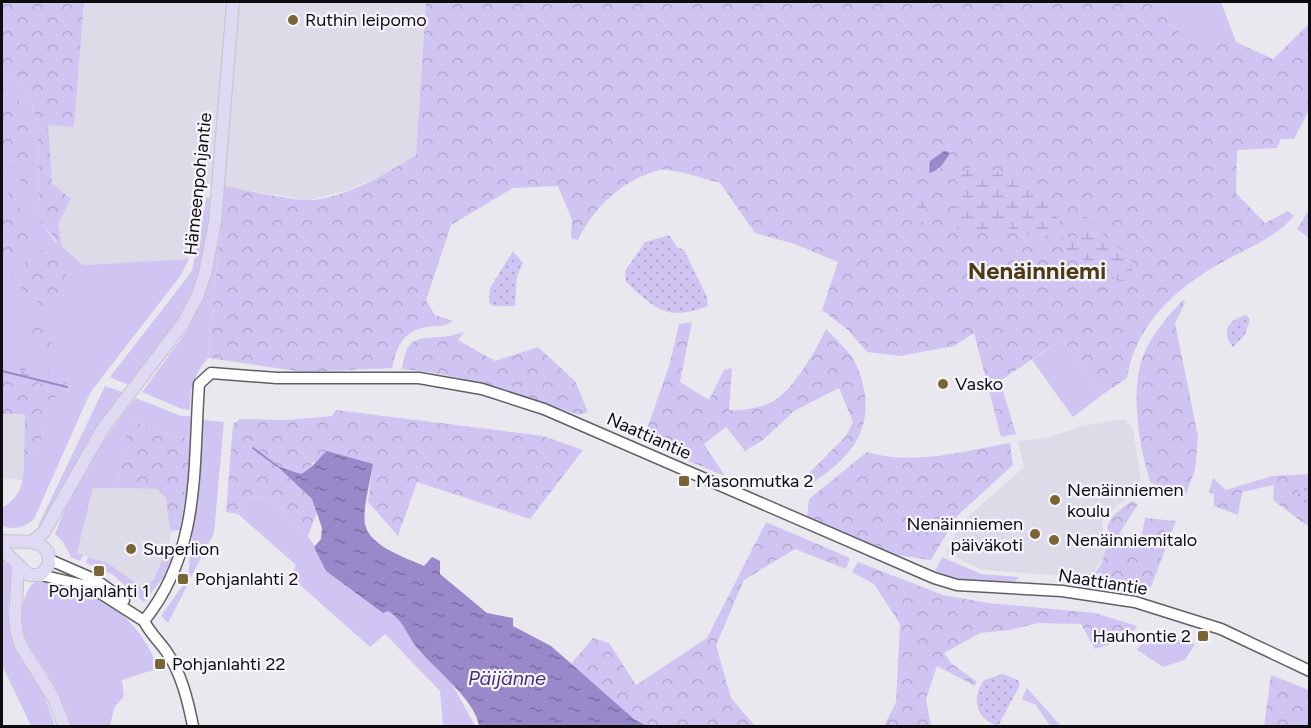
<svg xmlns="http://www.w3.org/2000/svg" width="1311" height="728" font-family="Figtree,sans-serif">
  <defs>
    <pattern id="forest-crowns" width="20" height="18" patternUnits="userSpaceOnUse" patternTransform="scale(1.5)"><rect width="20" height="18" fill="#d0c5f2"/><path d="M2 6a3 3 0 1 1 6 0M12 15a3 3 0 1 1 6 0" fill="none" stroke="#b1a8ce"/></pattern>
    <pattern id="wetland-marsh" width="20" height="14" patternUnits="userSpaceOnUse" patternTransform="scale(1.5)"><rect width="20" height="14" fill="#d0c5f2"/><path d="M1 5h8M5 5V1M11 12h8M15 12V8" fill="none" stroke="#b1a8ce"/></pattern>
    <pattern id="park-dots" width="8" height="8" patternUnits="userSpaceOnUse" patternTransform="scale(1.5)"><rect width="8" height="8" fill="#d0c5f2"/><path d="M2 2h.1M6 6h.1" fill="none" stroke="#b1a8ce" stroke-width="1.8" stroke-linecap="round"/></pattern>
    <pattern id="water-ripples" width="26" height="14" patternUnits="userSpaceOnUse" patternTransform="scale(1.5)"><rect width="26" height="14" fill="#9988ca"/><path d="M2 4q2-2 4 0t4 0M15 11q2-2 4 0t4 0" fill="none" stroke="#7b6ea2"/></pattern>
  </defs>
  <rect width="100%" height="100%" fill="#e9e8ef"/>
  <path fill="#dedbe9" d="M84,2H426L416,155L382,175L346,191L309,200L202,184L189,259L83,265L63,249L58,224L71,199L52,183L47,137L48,124L74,127Z
    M2,414H25L24,480L2,479Z
    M1116,420H1125L1133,429L1141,480L1132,490L1134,492L1104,517L1102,526L1105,541L1104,558L1097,566L1093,578L982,570L946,552L961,523L1024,467L1018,441L1047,438L1082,426Z
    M93,488L158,489L166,498L171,529L169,544L154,579L144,589L108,563L77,553Z"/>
  <path fill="#d0c5f2" d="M1166,2H1221L1236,42H1191L1168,23Z
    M2,73L8,74L29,92L38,124L39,220L54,240L83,265L189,259L181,275L90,393L34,519C24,528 15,530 2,526V508C24,495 24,479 24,455L39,454L44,422L2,391Z
    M207,196L211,200C207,287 180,319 131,386L110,377L192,271Z
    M219,239L208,358C194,374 190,389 190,410L182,409L142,392L188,329L201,300Z
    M1062,339L1102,395L1073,417L1032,360Z
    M105,386L125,393L42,528L38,526Z
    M136,398L181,416H190V439L169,435L129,419L117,488H93L77,553L83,555L80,561L71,557L63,542L55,534C73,484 102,439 136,398Z
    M203,420L224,422L214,533L191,577H188Z
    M188,481L180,530L171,531L169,523L176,520Z
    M269,496L308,536L315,547L401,619L420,652L449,678L475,726H443L440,691L385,634L370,647L291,577L296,565L238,514L244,497Z
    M169,544L177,547L165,575L144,602L112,574L86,563L88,557L108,563L144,589L154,579Z
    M2,553L12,566L8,612L12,640L43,692L55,726H31L2,665Z
    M942,557L981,574L1019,577L1013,584L958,581L934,574Z
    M36,581C46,580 58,585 68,588C115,600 139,624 159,668L122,680L124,696L114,708L110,726H70C66,712 60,697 53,684C39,657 11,633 24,600C27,592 29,586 36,581Z
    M185,582L188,584L168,623L161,616Z
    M1149,632L1195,644L1185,660L1163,667L1137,650Z"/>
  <path fill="url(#forest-crowns)" d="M2,2H84L74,127L48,125L52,183L71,199L58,224L63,249L39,220L38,124L29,92L8,74L2,73Z
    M426,2H1166L1168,23L1191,42H1236L1273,59L1309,24V110L1294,139H1281L1277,148L1237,150L1236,193L1265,223L1288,211L1294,216C1276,237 1254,245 1230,258C1181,284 1136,321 1127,378L1102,395L1062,339L1000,381L1016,434L1001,437L974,333L954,346L900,356L867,352L848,330L822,310L838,262L792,243L755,233L720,183C707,180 673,168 661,170C624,178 594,207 578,240L571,238L572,220L558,186L513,188L451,225L426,300L435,315L453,321C443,328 437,325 426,327C402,332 397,347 392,368L304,372L208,358L224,186C251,191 281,199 308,200C343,200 387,173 416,155Z
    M2,86L21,102L29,125V210L19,177L2,158Z
    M2,169L13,181L22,216L34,243L2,275V207L9,208L12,203L8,193H2Z
    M1309,210V238L1297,229Z
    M49,249L66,261C68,283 65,297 55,316L17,285L11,276L35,251Z
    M1183,300L1185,303L1175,323L1198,436L1195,470L1186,494L1151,483C1139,451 1130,389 1143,356C1152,334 1167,317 1183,300Z
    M41,320L53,322L51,355L28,353L32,321Z
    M692,322L680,382L709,400L724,370L732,368L729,410C742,411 759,408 770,403C791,394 817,349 826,329C834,338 844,346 851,356C859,367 863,382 865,395C870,438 844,462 811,484L809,473L846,436L853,422L839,388L794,411L763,440L745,451L726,427L704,444L725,476L666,452L644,438L670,363L679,324Z
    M464,332L458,340L495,361L538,347L575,381L588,412L579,415C520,396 464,374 402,369C407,332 420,340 450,336C454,335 459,333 464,332Z
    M2,361L57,374L64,379L67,387L54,399L40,402L44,422L39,454L24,455L25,414H2Z
    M336,410L543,436L583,450L530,519L417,482L398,536L368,502L373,464L313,462L309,470L301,474L278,466L312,499L317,512L308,536L269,496L244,497L238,514L226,512L233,424L240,419L286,420L332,416Z
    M129,419L169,435L190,439L188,481L176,520L169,523L166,498L158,489L117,488Z
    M1010,443L1013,465L957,516L931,560L896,555L807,517L809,499L867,452C914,466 963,451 1010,443Z
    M1309,474V484L1292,496L1309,511V527L1273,500L1274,485L1242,492L1238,515L1214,506V494L1209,492L1213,478L1226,490L1272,476Z
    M1131,501L1138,504L1119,534L1141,539L1145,518L1176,521L1151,587L1093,578C1096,570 1103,563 1104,556C1106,548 1106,544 1110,537L1107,526L1113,516Z
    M766,522L850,558L846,569L795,549L744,580L716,645L731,698L755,726H647L634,719L571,664L593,638L609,643L636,685L707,638Z
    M858,562L943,595L988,603L1095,613L1137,626L1130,638L1095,649L1081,624L1038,623L1010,630L980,633L944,653L951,663L977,682L975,686L937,666L926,699L931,726H884L896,702L900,624L874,584L852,572Z
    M1271,675L1309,690V726H1264Z
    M1027,688L1061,726H1050L1036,705L1022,699Z"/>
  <path fill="url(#wetland-marsh)" d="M974,166C1019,175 1030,186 1060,220L1054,230L1040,239L997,224L984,230H958L950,218L964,195L957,175Z
    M924,201L927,203L926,211L931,221L918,227L917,204Z
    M1085,216L1113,244L1132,256V276L1121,282L1058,244L1063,237L1080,238L1077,222Z
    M2,365L49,377L57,387L2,376Z"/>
  <path fill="url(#park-dots)" d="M669,235L677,247L684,250L707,297L708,306C668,322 655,309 626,282L625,271L645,242Z
    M513,251L523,263L517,276L515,306H493L489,302L490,288Z
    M1246,315L1250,319L1245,335L1233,347C1220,332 1229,319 1246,315Z
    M1309,484V511L1291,496Z
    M1003,674L1018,680L1020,685L998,726C975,719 971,698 984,680Z"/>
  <path fill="url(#water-ripples)" d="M944,151L949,152C947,161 938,171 929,173L930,161Z
    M327,451L373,464C371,478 362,511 365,524C370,547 405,557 424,566L432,557L440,561V574L487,613L513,618V626L551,646L634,719L647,726H479C476,701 435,669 419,650C407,637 405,621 388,611L383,613L326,571L314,547L321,539L322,528L312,499L277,466L301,474C311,469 318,459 327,451Z"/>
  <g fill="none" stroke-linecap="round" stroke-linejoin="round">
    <path stroke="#9988ca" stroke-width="2" d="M2,371L67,387
      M253,448L277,466"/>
    <g stroke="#605f65" stroke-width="13">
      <path id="minor" d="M50,560L96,580L124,600
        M41,575L91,587L144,621C150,633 158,640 166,651C181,672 188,701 193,726
        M144,621C201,550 193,469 199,384L211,373L277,378H419L482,389L544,409L934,578L957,585L1062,591L1135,602L1221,629L1310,671"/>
    </g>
    <g stroke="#c5c5c5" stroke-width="14">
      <path id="major" d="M2,541L32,542L41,545L48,552L49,564L41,575H29L2,549
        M32,542L44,532L102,430L183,323L197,297L205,274L215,222L233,2
        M18,568L15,620L17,634L21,646L53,697L64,726"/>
    </g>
    <use href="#minor" stroke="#fff" stroke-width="10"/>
    <use href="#major" stroke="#dfd9f4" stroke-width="12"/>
  </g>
  <g fill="#7a6534" stroke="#f6f5fd" stroke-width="2">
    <circle cx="293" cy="20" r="6"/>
    <circle cx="943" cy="384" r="6"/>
    <rect x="678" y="475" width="12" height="12" rx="3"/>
    <circle cx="1055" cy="500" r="6"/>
    <circle cx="1035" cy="534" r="6"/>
    <circle cx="1054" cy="540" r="6"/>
    <circle cx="131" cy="549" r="6"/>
    <rect x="93" y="565" width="12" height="12" rx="3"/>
    <rect x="177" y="573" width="12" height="12" rx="3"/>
    <rect x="1197" y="630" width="12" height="12" rx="3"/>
    <rect x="154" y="658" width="12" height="12" rx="3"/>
  </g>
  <g text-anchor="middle" stroke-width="4.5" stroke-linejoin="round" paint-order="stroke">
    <g font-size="18" fill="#0d0d0f" stroke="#f6f5fd" text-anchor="start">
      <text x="305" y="26">Ruthin leipomo</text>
      <text x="955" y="390">Vasko</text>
      <text x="696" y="487">Masonmutka 2</text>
      <text x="1067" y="496">Nenäinniemen<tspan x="1067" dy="21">koulu</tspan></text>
      <text x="1023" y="530" text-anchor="end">Nenäinniemen<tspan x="1023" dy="21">päiväkoti</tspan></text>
      <text x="1066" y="546">Nenäinniemitalo</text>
      <text x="143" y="555">Superlion</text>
      <text x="195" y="585">Pohjanlahti 2</text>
      <text x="99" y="597" text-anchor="middle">Pohjanlahti 1</text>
      <text x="1191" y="642" text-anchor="end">Hauhontie 2</text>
      <text x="172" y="670">Pohjanlahti 22</text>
    </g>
    <g font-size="18" fill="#0d0d0f" stroke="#f6f5fd">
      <text transform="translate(198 184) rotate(-84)" y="6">Hämeenpohjantie</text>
      <text transform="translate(649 436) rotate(24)" y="6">Naattiantie</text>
      <text transform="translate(1103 582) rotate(9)" y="6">Naattiantie</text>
    </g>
    <g font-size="20" font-style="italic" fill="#492d7c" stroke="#f6f5fd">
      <text x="507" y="685">Päijänne</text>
    </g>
    <g font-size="24" font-weight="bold" fill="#4c3b13" stroke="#f6f5fd">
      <text x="1037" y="279">Nenäinniemi</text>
    </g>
  </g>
  <rect width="1311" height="728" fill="none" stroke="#0d0d0f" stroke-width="6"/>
</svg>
